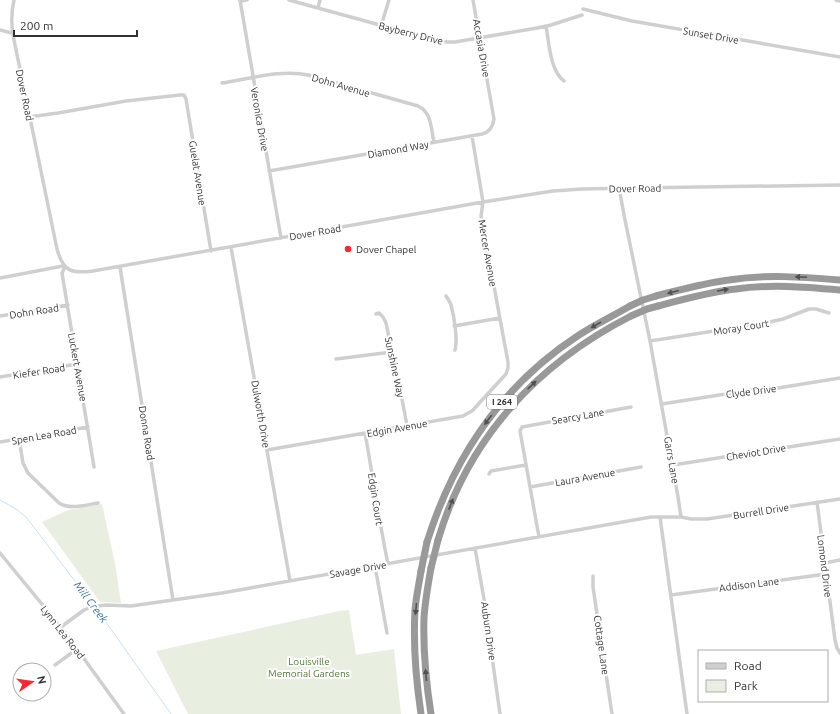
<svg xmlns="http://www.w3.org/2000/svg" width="840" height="714" font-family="Ubuntu,sans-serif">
  <rect width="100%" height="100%" fill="#fff"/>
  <path fill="#e8efe0" d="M102,504L115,563L121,603L100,602L42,522L68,510Z
    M349,610L356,655L394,649L401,714H188L156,651L339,611Z"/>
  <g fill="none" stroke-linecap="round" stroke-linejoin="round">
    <path stroke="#cbe0f0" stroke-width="1" d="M0,500L16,509L26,517L94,606
      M96,608L171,714"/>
    <path stroke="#cfcfcf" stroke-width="3.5" d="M14,0C11,13 11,26 14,40L57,249C63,271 71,274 93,271L483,202L553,191L582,189L634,188L840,185
      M240,0L281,238
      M289,0L438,41L447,42H455L537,28L551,25L582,15
      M836,0L840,1
      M240,1L247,0
      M318,8L320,0
      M583,9L632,21L840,57
      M381,26L389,0
      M546,26C549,42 550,71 564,81
      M0,30L12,33
      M222,83C249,79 282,69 308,75L418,106C432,112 431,130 434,142
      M29,117L58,113L126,101L180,95H184L186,99L211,251
      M269,171L482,134C490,132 493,127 494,119L473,0
      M619,188L625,220L650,341L678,497L681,517
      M231,247L290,581
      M65,267L62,273L94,467
      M120,267L173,600
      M0,278L63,266
      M446,296C448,299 450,302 451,305C454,316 458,339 455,350
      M376,314L379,313L383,317L386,323C393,357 401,391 407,426
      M0,316L68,305
      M454,326L500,318
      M650,341L765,323L783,319L809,309H816L829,313
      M336,359L392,352
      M0,377L77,364
      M662,404L764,388H778L840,378
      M365,433C373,477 379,521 388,564
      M19,439L23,463L28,473L59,503C70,510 85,505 98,503
      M0,442L88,427
      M267,450L463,416L472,411L506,374L508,368V362L481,216L483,202L472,136
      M673,465L840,439
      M489,474L491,471L526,465
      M530,487L641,467
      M817,502L835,640L837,648L840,653
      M660,517L687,714
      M539,537L520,431L522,427L631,407
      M475,548L484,599L500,714
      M0,553L64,631L124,714
      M825,563L840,560
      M375,566L387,633
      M593,576V587L612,714
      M671,595L826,574
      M61,627L84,610L91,607L98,606L106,605L131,606L222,593L651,517H681L691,519H707L840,499
      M55,665L77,649"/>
    <path stroke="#999" stroke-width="7" d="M656,296C680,290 704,283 729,280C766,274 803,277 840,280
      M658,306C684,299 709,292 736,289C770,284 805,287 840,290
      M438,540C468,438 537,364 631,316
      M427,542C454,456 502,385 579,335C596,324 613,316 630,306
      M421,714C416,680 413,645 415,610C416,597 419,584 421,571
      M431,714C426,682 423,650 424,618C425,601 428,585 431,568"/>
    <path stroke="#999" stroke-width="7" d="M630,306L643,300L656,296
      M631,316L647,309L658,306
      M431,568L438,540
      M421,571L427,542"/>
  </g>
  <defs><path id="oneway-solid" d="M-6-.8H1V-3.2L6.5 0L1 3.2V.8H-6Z"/></defs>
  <g fill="#515151">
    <use href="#oneway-solid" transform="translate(801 277) rotate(-177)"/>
    <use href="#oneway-solid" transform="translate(723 290) rotate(-9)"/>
    <use href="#oneway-solid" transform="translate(673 292) rotate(165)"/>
    <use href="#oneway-solid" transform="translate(596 325) rotate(149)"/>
    <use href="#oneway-solid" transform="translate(532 385) rotate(-43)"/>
    <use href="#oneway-solid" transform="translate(488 420) rotate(127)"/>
    <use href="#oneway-solid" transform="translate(451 504) rotate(-69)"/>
    <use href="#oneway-solid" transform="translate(416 609) rotate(95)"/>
    <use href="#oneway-solid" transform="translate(426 675) rotate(-95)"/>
  </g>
  <circle fill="#f42931" stroke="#fff" stroke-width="1.5" cx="348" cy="249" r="4"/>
  <g text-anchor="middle" stroke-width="4" stroke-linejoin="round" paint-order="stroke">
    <rect fill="#fff" stroke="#707070" stroke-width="1" x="487" y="395" width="30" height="14" rx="3"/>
    <g font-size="9" font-weight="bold" fill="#323232">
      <text x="502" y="405">I 264</text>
    </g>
    <g font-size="10" fill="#323232" stroke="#fff">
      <text transform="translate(411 33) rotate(14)" y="4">Bayberry Drive</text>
      <text transform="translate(711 35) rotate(10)" y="4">Sunset Drive</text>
      <text transform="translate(482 48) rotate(80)" y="4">Accasia Drive</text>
      <text transform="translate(341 85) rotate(16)" y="4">Dohn Avenue</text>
      <text transform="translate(25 95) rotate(78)" y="4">Dover Road</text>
      <text transform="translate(260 119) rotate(80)" y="4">Veronica Drive</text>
      <text transform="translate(398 149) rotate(-10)" y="4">Diamond Way</text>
      <text transform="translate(198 173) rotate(81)" y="4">Guelat Avenue</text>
      <text transform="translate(635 188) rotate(-1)" y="4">Dover Road</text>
      <text transform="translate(315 232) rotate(-10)" y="4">Dover Road</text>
      <text transform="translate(488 253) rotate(80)" y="4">Mercer Avenue</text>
      <text transform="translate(34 311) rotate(-9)" y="4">Dohn Road</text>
      <text transform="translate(741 327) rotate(-9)" y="4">Moray Court</text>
      <text transform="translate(78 367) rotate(80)" y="4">Luckert Avenue</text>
      <text transform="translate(395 367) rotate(78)" y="4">Sunshine Way</text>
      <text transform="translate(39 371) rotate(-9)" y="4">Kiefer Road</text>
      <text transform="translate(751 391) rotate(-7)" y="4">Clyde Drive</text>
      <text transform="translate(261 414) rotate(80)" y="4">Dulworth Drive</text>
      <text transform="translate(578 416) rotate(-10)" y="4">Searcy Lane</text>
      <text transform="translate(397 428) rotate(-10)" y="4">Edgin Avenue</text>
      <text transform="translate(147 433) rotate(81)" y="4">Donna Road</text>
      <text transform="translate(44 435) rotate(-10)" y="4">Spen Lea Road</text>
      <text transform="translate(756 452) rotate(-9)" y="4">Cheviot Drive</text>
      <text transform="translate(672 460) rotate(80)" y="4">Garrs Lane</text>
      <text transform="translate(585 477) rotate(-10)" y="4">Laura Avenue</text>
      <text transform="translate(376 499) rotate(81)" y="4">Edgin Court</text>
      <text transform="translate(761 511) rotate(-9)" y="4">Burrell Drive</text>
      <text transform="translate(825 566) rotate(83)" y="4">Lomond Drive</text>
      <text transform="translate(358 569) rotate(-10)" y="4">Savage Drive</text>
      <text transform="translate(749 584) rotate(-7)" y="4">Addison Lane</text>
      <text transform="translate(489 631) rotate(82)" y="4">Auburn Drive</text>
      <text transform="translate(63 632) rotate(52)" y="4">Lynn Lea Road</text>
      <text transform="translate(602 645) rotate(82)" y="4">Cottage Lane</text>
    </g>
    <g font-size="10" fill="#323232" stroke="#fff" text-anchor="start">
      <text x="356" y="253">Dover Chapel</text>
    </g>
    <g font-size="10" fill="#53733a" stroke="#fff">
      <text x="309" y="665">Louisville<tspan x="309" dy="12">Memorial Gardens</tspan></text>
    </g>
    <g font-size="11" font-style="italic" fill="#37729d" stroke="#fff">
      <text transform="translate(91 602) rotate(53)" y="4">Mill Creek</text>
    </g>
  </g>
  <rect x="698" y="650" width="130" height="52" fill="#ffffff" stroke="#adadad"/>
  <rect x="706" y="663" width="20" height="6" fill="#cfcfcf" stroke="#adadad"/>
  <text x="734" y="670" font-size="12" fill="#323232">Road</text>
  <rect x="706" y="680" width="20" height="12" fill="#e8efe0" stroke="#adadad"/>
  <text x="734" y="690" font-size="12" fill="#323232">Park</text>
  <g transform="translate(32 682) rotate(77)"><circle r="19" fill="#ffffff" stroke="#adadad"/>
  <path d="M0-3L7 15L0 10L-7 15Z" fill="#f42931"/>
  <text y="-6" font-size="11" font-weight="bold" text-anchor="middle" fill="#323232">N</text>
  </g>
  <path d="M14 30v6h123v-6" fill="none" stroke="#323232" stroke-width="2"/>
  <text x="20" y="30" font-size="12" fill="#323232" stroke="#ffffff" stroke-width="3" paint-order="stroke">200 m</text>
</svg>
